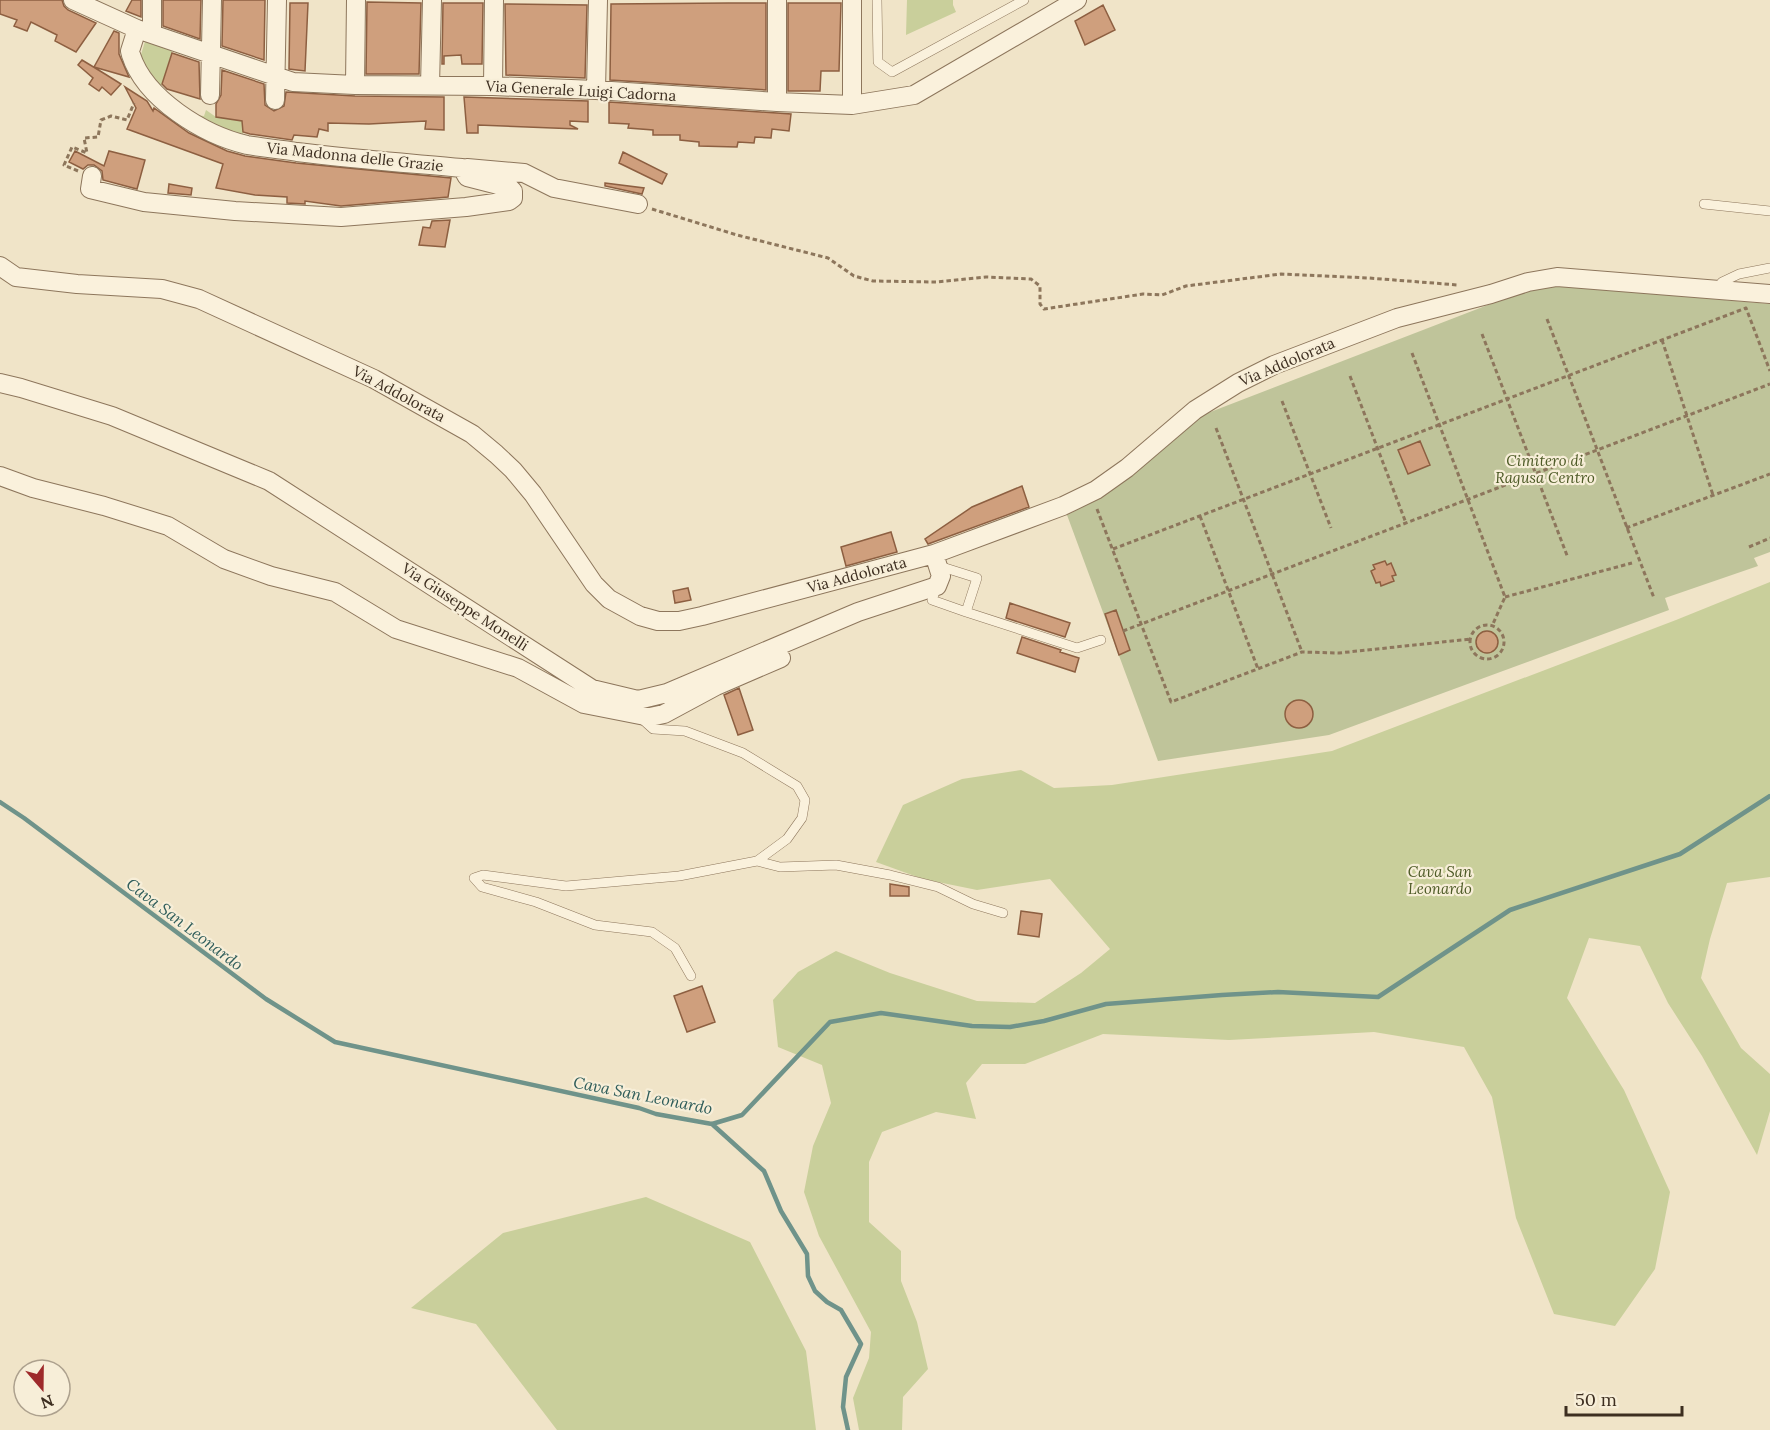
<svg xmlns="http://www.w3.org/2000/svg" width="1770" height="1430" font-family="Lora,serif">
  <rect width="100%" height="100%" fill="#f0e4c8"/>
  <path fill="#c9cf9b" d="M907,0H953V5L956,12L906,35Z
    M146,38L173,48L161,87L140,58Z
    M206,110L216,117L242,121L243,134L225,130L196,115L204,116Z
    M1770,582V877L1727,883L1710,939L1701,978L1741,1048L1770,1074V1111L1757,1155L1702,1056L1668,1003L1640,946L1589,938L1567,998L1624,1090L1670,1192L1655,1269L1615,1326L1554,1314L1516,1218L1492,1097L1464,1047L1374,1032L1229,1040L1103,1034L1025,1064H982L966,1083L976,1119L936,1112L882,1132L869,1162V1222L901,1251V1281L917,1322L928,1369L903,1397L902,1430H859L853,1398L869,1358L871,1332L819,1236L804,1192L813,1146L831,1103L822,1065L778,1047L773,1000L798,972L836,951L890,973L977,1001L1035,1003L1081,973L1110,949L1050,879L977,890L923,879L876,862L903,805L962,779L1021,770L1054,788L1112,785L1332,751L1676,620Z
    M646,1197L750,1242L806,1351L816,1430H557L476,1324L411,1308L503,1233Z"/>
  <path fill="#bfc49a" d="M1542,284L1770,304V552L1754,558L1758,566L1665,598L1669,610L1329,735L1158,761L1067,515L1100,498L1200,416Z"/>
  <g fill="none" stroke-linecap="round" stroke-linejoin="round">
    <path stroke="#6f938a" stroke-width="4.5" d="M0,802L24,818L266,999L335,1042L639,1108L656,1114L712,1124L742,1115L830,1022L881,1013L972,1026L1010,1027L1044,1021L1106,1004L1222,995L1278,992L1378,997L1510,910L1680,854L1770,796
      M712,1124L764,1171L781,1211L807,1254L808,1276L815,1291L827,1302L841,1310L861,1344L846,1377L843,1407L848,1430"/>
  </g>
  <path fill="#cf9f7d" stroke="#8d5f41" stroke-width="1.5" d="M0,0H62L64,6L68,10L96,23L76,52L55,41L57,35L31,22L27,31L14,26L17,20L0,14Z
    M132,0H141V17L126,11Z
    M163,0H201L200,39L163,26Z
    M223,0H265L264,60L222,46Z
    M367,2L421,3L419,74H366Z
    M290,3H308L305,71L289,69Z
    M443,3H483L482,64H462L461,55L444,56V64H442Z
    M729,3H766V90L610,80L611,4Z
    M788,3H841L839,71H821L820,91H788Z
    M505,4L587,5L585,78L506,75Z
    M1103,5L1115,30L1085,45L1075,21Z
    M114,31L119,33V54L129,77L94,67Z
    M172,53L199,62L200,99L167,89L162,84Z
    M82,60L105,74L121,84L111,95L102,87L99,91L89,84L93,78L78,65Z
    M222,70L264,84L265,105L274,111L284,106L286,92L355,96L444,97V130L425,129L426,121L369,124L328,123V131L319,129L317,137L294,135L292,140L250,134L243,132L242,121L216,117V104L221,95Z
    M125,87L147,101L153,111L154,108L189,133L227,151L245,156L296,163L451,178L448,197L341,206L305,201V204L287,203V197L255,195L216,188L223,164L127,129L136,108Z
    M464,97L588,101V122L570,121V125L578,129L478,125V133H467Z
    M609,102L791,114L789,131L772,129L771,138L755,137L754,143L738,142L737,147L699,146V142L680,140V135H653V130L628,128L629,124L609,123Z
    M75,151L104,166L109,151L145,160L137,189L103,180L102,171L94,165H88L83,169L69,162Z
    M623,152L667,174L662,184L619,163Z
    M605,183L644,188L642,194L605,186Z
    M169,184L192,188L191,195L168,193Z
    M450,220L445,247L419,245L423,227L430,228L432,221Z
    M1420,441L1430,465L1408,474L1398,450Z
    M1022,486L1029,507L928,544L925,539L972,507Z
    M891,532L897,552L846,566L841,547Z
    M1385,561L1387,565L1391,563L1396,575L1392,576L1394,581L1381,586L1380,582L1376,583L1371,571L1375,569L1373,565Z
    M688,588L691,600L675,603L673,591Z
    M1010,603L1070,623L1065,637L1006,618Z
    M1116,610L1130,650L1119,655L1105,614Z
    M1476 642a11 11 0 1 1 22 0a11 11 0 1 1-22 0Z
    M1022,637L1061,650L1060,652L1079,658L1075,672L1017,653Z
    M739,688L753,730L738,735L724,695Z
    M1285 714a14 14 0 1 1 28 0a14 14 0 1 1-28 0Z
    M890,884L909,887V896H890Z
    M1021,911L1042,914L1039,937L1018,934Z
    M702,986L715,1022L687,1032L674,996Z"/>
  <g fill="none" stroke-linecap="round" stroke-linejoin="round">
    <g stroke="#8d765c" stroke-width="10">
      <path id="lane" d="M877,0L878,62L892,72L1024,0
        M1704,204L1770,211
        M1716,291L1722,282L1739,274L1770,268
        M937,586L932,600L966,612L977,578L939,566
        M966,612L1077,648L1101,640
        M642,719L653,729L685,731L743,753L797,786L805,800L802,818L787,839L757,861L679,876L566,886L483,875L474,878L482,887L536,902L595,925L652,932L675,948L691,976
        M757,861L780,867L836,865L890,875L938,887L973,904L1003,913"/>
    </g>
    <g stroke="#8d765c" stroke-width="20">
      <path id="street" d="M73,0L137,29L293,82L355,85L493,86L596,90L777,102L852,105L914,95L1077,0
        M152,0V34
        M355,85L356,0
        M430,86L432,0
        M493,86L494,0
        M596,90L598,0
        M210,95L212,0
        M275,100L277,0
        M777,102V0
        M852,105V0
        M467,168L524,173L554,188L638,204
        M92,176L90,189L144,202L235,211L341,217L466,207L509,201L513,198V191L510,188L467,177L462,168C407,163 352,159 297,152C280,149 263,148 247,145C204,135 145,99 131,55L130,51L137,29
        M0,266L16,277L77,284L162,289L199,299L374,379L472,434L496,454L513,470L533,494L594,584L609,599L640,616L658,621H679L702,616L934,554L1063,506L1096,490L1127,468L1195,410L1238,383L1274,365L1397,318L1491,294L1528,282L1557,277L1770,294
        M0,383L21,388L112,416L269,481L592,689L638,700L667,693L858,612L937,586L941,576L934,554
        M0,476L33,488L104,506L168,526L224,559L271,576L335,592L396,629L518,668L584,704L650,717L664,714L716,686L781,658"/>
    </g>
    <path stroke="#8d765c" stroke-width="3" stroke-dasharray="4.5 3" stroke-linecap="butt" d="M78,171L64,165L72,147L87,153L84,138L98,137L101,120L111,116L127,120L134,103
      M652,209L737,235L828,258L854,276L873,281L936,282L986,277L1031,279L1040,286V304L1044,309L1143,294L1162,295L1186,286L1281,274L1369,278L1458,285
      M1547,319L1654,598
      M1482,334L1568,558
      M1662,340L1713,495
      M1412,353L1505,597L1492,626
      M1350,376L1406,523
      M1282,401L1331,528
      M1216,428L1302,652
      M1097,509L1171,702L1302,652L1339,653L1471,639
      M1200,516L1258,669
      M1626,528L1770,474
      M1749,547L1770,538
      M1113,549L1746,308L1770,371
      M1505,597L1632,563
      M1470 642a17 17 0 1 1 34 0a17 17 0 1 1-34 0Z
      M1123,631L1770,384"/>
    <use href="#lane" stroke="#faf1dc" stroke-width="9"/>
    <use href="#street" stroke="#faf1dc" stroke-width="18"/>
  </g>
  <g text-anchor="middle" stroke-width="4.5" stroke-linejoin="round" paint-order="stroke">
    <g font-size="15" fill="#3d2e20" stroke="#f7eed8">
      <text transform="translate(581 91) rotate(3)" y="5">Via Generale Luigi Cadorna</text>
      <text transform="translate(355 157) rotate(6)" y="5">Via Madonna delle Grazie</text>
      <text transform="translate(1287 362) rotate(-23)" y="5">Via Addolorata</text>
      <text transform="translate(399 394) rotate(28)" y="5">Via Addolorata</text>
      <text transform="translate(857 575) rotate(-15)" y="5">Via Addolorata</text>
      <text transform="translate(465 607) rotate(33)" y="5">Via Giuseppe Monelli</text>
    </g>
    <g font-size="15" font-style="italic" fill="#4d5a26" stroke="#f7eed8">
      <text x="1545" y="466">Cimitero di<tspan x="1545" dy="17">Ragusa Centro</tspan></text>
      <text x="1440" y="877">Cava San<tspan x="1440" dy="17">Leonardo</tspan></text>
    </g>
    <g font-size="16" font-style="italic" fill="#2f5d5a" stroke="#f7eed8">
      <text transform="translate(185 924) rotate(37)" y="6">Cava San Leonardo</text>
      <text transform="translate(643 1095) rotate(11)" y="6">Cava San Leonardo</text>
    </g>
  </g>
  <g transform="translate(42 1388) rotate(160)"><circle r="28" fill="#f7eed8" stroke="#ada18e" stroke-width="1.5"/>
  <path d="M0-4.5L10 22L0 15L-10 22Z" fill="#9e2a2b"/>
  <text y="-9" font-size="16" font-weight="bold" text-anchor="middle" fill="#3d2e20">N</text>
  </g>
  <path d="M1566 1406v9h116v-9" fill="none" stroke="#3d2e20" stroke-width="3"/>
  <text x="1575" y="1406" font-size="18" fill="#3d2e20" stroke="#f7eed8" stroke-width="4.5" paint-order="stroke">50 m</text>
</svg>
